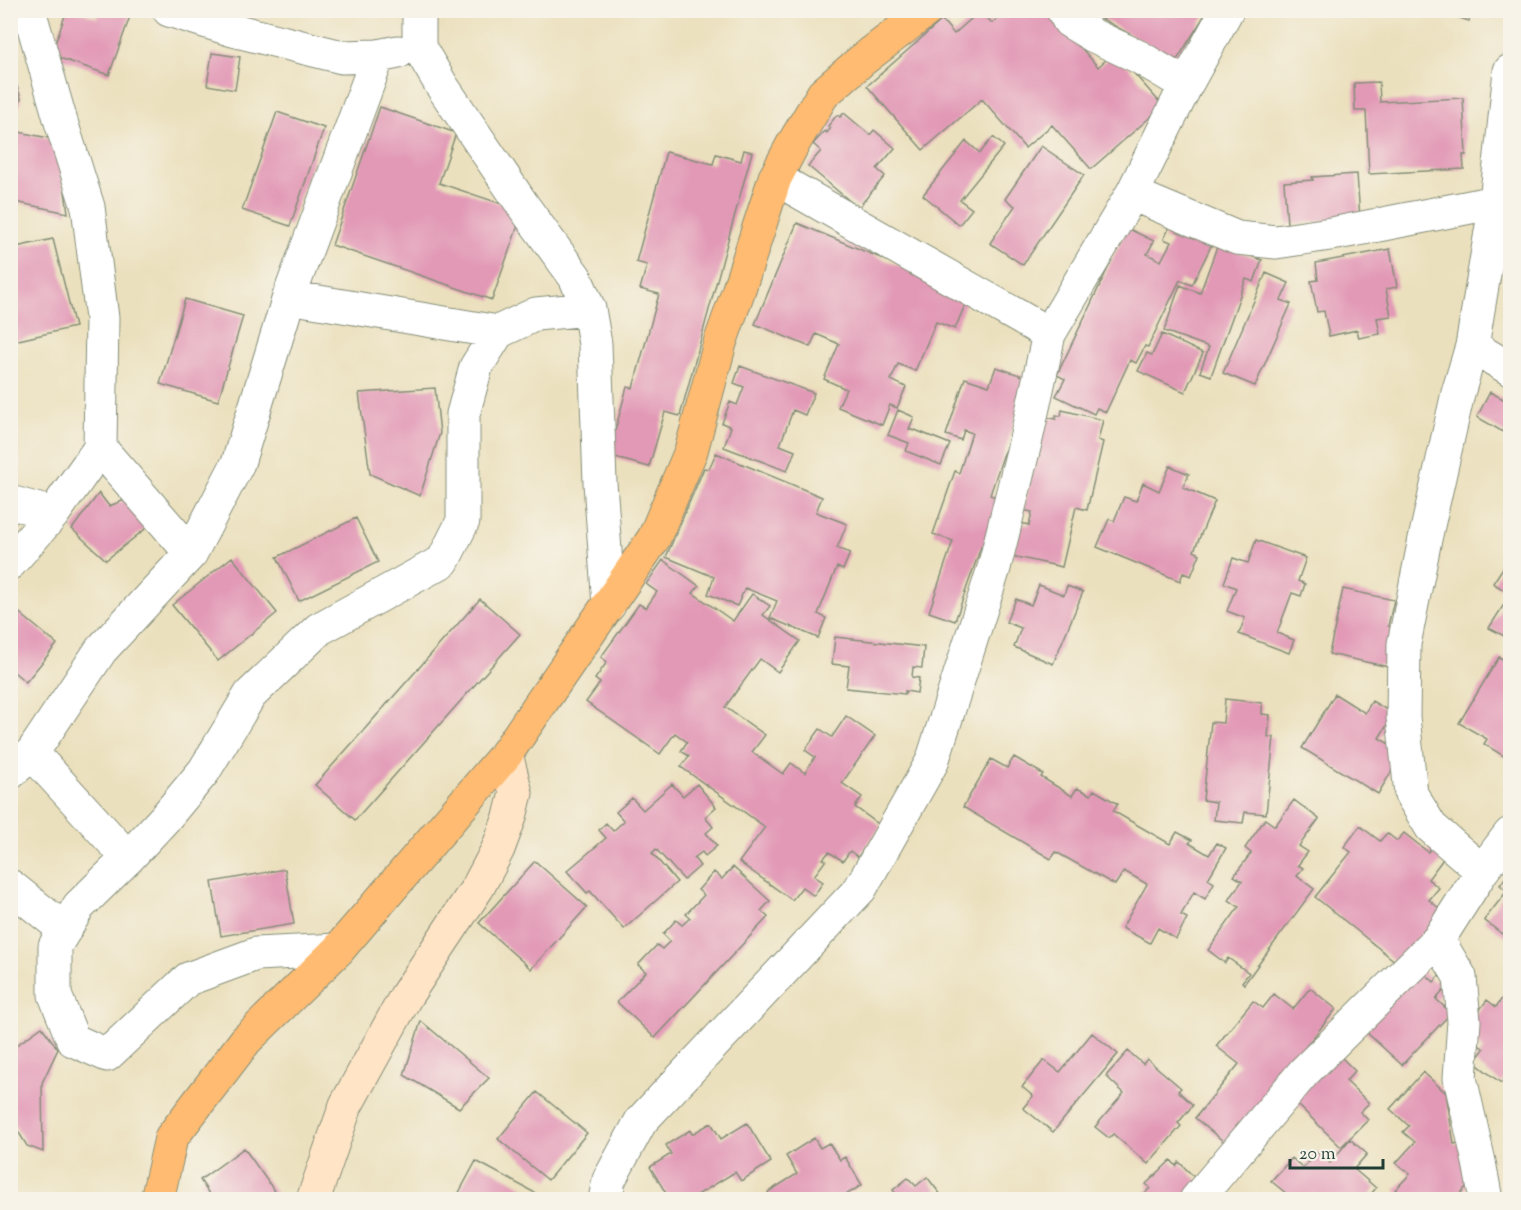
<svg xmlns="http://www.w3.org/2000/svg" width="1521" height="1210" font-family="'Sorts Mill Goudy',serif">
  <rect width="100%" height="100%" fill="#f7f3e8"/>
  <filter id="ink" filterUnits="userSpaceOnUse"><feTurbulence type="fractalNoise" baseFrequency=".0167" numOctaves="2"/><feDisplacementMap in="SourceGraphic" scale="12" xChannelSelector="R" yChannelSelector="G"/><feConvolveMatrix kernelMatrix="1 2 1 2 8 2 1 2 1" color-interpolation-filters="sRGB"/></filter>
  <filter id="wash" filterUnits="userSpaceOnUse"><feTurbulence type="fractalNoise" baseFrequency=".008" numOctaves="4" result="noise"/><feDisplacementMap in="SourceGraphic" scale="24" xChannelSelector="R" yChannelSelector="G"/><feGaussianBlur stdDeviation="1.35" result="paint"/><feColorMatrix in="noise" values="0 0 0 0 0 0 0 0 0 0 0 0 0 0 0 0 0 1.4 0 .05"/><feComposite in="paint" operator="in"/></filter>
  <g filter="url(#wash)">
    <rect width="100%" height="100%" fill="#ebe0bd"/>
    <g id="blocks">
      <path fill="#e299b6" d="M67,10H76L97,18L100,10L132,11L109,75L51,55Z
        M1007,10H1048L1098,67L1115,52L1163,106L1091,169L1052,125L1025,148L982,99L923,150L867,86L942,20L954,34L980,11L992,23Z
        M1092,10H1208L1177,60L1091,13Z
        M1436,10H1472L1469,21Z
        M212,53L240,57L235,90L207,85Z
        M11,69L21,98L11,136H10Z
        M1379,82L1380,102L1463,98L1466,155H1463L1464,169L1369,174L1366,111H1355L1354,83Z
        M380,107L456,133L439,183L523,211L492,300L332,245Z
        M277,112L324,128L290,226L242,210Z
        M844,113L870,135L874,130L895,148L877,169L885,176L858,208L808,166L821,151L813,144L825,131L827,133L831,128L828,126L837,115L840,117Z
        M19,132L58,140L68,213L10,201V173Z
        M993,137L1004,146L960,200L972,209L959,225L923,195L966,141L980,153Z
        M1041,146L1084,175L1023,265L990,243L1015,206L1005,199Z
        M744,150L752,152L680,416L665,412L649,467L608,456L627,387L633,388L659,294L640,289L647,265L636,262L666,152L713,164L716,154L741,161Z
        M1357,174L1360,219L1287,224L1284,182L1313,180L1312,177Z
        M797,223L969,295L955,329L936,322L915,371L898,364L891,380L906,387L897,408L890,405L882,425L838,407L846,389L824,379L839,344L816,334L810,347L755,324Z
        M1171,224L1212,244L1192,285L1180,280L1148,347L1145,346L1136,363L1130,360L1106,412L1097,408L1094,414L1056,396L1065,379L1057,375L1127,228L1154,241L1147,254L1161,261L1171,242L1164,239Z
        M10,228L16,247L53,239L75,327L10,342Z
        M1218,244L1262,260L1254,282L1246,279L1211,376L1200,372L1209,347L1164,331L1180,285L1200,293Z
        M1390,249L1397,287L1386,289L1391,316L1377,318L1380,334L1359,338L1357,330L1329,336L1324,311L1317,312L1311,281L1318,280L1316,263Z
        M1266,273L1289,283L1281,300L1291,304L1255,386L1223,373Z
        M185,299L243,316L218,401L160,384Z
        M1162,334L1203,353L1185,392L1138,371L1147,353L1152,355Z
        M740,366L814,393L805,415L793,410L780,445L795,451L787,471L724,447L731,427L722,423L730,402L737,405L744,387L734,383Z
        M996,367L1029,378L990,495L1002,499L985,548L981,547L955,621L929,612L953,541L933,534L955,471L959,473L972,433L964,430L961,440L946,435L965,378L989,386Z
        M435,388L440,433L420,496L370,474L359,393Z
        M1510,391V436L1477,417L1490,392L1505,400Z
        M898,410L914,417L909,429L914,431L915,430L950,444L941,465L906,451L909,443L888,435Z
        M1062,410L1103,420L1098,440L1103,442L1087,510L1076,507L1062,567L1012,556L1020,523L1029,525L1032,512L1023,510L1045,417L1056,419V415L1061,416Z
        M716,453L822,497L816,512L847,524L837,548L850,553L843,570L837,567L818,614L826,618L818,638L770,618L777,601L745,588L737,606L708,594L714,577L666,557L704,468L709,469Z
        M1170,466L1189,474L1183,487L1215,501L1194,551L1200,554L1191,576L1183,573L1180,581L1097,547L1109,519L1114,521L1124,497L1136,501L1143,483L1159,491Z
        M99,493L109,506L138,495L154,522L106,560L72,529Z
        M356,518L378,562L299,601L277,557Z
        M1256,540L1306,558L1298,581L1305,584L1301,596L1292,593L1277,633L1294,640L1289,653L1239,634L1245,618L1227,611L1236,588L1224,583L1233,558L1248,563Z
        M232,557L277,613L218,661L172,605Z
        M663,560L699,586L693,593L733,621L752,594L770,606L763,615L800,641L778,672L760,659L725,707L765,735L752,752L783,774L791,763L805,773L815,757L805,750L820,729L832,737L846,716L875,736L842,783L862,797L855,807L881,826L858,857L850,851L843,861L829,852L823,859L826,860L814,876L823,882L814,896L802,887L792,900L739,862L765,827L681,767L689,756L681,751L687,742L675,733L660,754L586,702L600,683L595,679L607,662L601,657L639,604L646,608L657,592L646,584Z
        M1506,563L1510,566V594L1493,583Z
        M1039,585L1064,595L1067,586L1083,592L1053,664L1014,647L1021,628L1006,622L1016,599L1031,605Z
        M1343,589L1394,600L1388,626L1397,628L1389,667L1329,654Z
        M1510,595V639L1489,628Z
        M480,599L520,634L355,820L315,785Z
        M10,605L57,644L26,682L10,669Z
        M835,637L924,647L922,668L913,667L912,677L919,678L917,693L905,691V694L846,688L849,666L832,664Z
        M1499,657L1510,663V760L1484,744L1487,739L1459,723Z
        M1335,694L1365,713L1372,701L1394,714L1379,738L1403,752L1378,794L1302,748Z
        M1225,699L1262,703V714L1270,715L1268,737H1274L1266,814L1245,812L1243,823L1214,820L1216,802L1203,800L1211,722L1223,723Z
        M1014,757L1043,774L1041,777L1072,796L1077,788L1091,795L1094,790L1118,804L1113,811L1170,844L1177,832L1192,840L1189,843L1209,855L1217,843L1226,848L1208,879L1214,883L1205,899L1194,892L1181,915L1187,918L1176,939L1158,928L1150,943L1122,928L1147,884L1124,871L1115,885L1056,852L1051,859L963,807L991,759L1007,768Z
        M672,784L683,796L697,784L716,807L705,817L713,827L706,833L717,846L705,856L702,852L694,858L700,866L684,880L656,849L652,853L677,882L624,929L590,891L587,893L567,871L606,838L599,830L606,823L613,831L624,821L616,812L632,798L643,810Z
        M1294,800L1319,819L1299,846L1308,852L1298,865L1303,868L1297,876L1314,889L1244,984L1242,982L1249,973L1228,958L1225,963L1208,950L1239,907L1229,900L1242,881L1234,876L1251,853L1245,848L1265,819L1275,826Z
        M1360,826L1380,841L1387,833L1397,841L1404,833L1428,852L1434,845L1446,855L1428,879L1439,888L1429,900L1445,913L1401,966L1315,897L1351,852L1344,847Z
        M535,861L587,907L531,969L479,923Z
        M733,867L770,901L761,911L768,917L655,1038L617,1002L646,972L638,965L657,945L662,949L670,941L663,934L676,920L682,925L690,918L686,914L704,895L698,890L714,872L722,879Z
        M285,869L294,924L221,936L212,882Z
        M1510,871V940L1484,920L1507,891L1500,885Z
        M1419,968L1434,982L1440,975L1450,984L1436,999L1451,1013L1402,1065L1365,1031Z
        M1510,987V1072L1501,1083L1474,1062L1484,1049L1471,1039L1472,1020L1487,1000L1496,1007Z
        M1310,988L1336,1009L1251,1115L1234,1150L1195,1118L1239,1064L1216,1046L1253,1001L1263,1008L1274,994L1293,1009Z
        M421,1021L489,1078L459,1108L404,1075Z
        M42,1027L58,1049L42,1083L43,1152L27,1146L10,1118V1050Z
        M1092,1033L1118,1054L1053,1132L1023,1108L1033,1096L1022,1087L1044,1060L1060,1072Z
        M1128,1051L1143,1064L1147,1059L1181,1088L1178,1091L1193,1105L1178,1123L1181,1126L1148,1164L1113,1134L1109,1138L1095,1127L1124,1093L1106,1076Z
        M1339,1055L1355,1071L1346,1081L1369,1103L1360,1112L1368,1120L1341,1147L1294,1101Z
        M1423,1072L1446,1093L1454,1144L1462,1142L1478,1173L1455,1200H1406L1395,1190L1410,1174L1396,1163L1415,1142L1403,1132L1409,1126L1390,1109Z
        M537,1092L587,1133L548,1180L498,1139Z
        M711,1123L721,1139L747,1123L771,1162L741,1181L735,1172L694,1197L695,1200H674L673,1198L670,1200L650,1167L671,1154L666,1145L690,1130L692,1134Z
        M814,1138L820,1148L829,1143L840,1160L845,1157L862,1185L838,1200H772L768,1192L797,1174L786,1156Z
        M1350,1139L1367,1154L1354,1169L1376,1188L1366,1200H1282L1287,1194L1271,1181L1292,1158L1303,1168L1317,1152L1330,1163Z
        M244,1148L281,1200H213L200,1180Z
        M1171,1160L1176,1166L1179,1162L1198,1181L1180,1200H1146L1142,1196L1150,1188L1146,1184Z
        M476,1161L548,1200H455Z
        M927,1177L941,1195L936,1200H900L893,1190L908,1178L916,1186Z"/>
    </g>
  </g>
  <g filter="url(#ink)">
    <use href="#blocks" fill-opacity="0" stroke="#858e78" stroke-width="1.5"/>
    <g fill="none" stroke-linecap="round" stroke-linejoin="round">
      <g stroke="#858e78" stroke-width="35">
        <path id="street" d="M169,10L233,30L342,57L378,56L398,52
          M419,10V47L442,86L524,207L575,277L589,309L595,344L600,483L609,605
          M1063,10L1069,21L1094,36L1139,57L1186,85
          M775,178L1049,334
          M1132,194L1237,238L1276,242L1337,233L1496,202
          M289,297L498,332
          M1472,346L1510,369
          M100,448L191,553
          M10,502L53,514
          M10,563L53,514L100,448L102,318L88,207L61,122L29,10
          M32,753L128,858
          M10,773L32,753L101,650L191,553L238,463L289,297L378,56
          M1482,871L1431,827L1411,794L1403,717L1404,644L1425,539L1458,393L1472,346L1496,202L1510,71
          M10,886L65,930
          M338,950L256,954L188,979L107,1055L73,1040L55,995V946L79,906L128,858L165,818L204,771L250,695L319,629L443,561L463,521V414L476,367L498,332L536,314L589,309
          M605,1200L609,1180L641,1121L860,889L932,762L994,568L1027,435L1049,334L1132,194L1186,85L1227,10
          M1196,1200L1304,1072L1438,940
          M1486,1200L1479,1162L1460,1078L1464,1021L1460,977L1438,940L1482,871L1510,834"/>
      </g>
      <g stroke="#858e78" stroke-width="35">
        <path id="secondary" d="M313,1200L346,1105L406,996L478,887L498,849L510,817L516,793L506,754"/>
      </g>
      <g stroke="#858e78" stroke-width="35">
        <path id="primary" d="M157,1200L171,1138L246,1040L338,950L506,754L654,538L691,451L720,343L738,292L775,178L793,144L823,94L861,61L927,10"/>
      </g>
      <use href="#street" stroke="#fff" stroke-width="33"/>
      <use href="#secondary" stroke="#ffe4c6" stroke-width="33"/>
      <use href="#primary" stroke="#febb71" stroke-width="33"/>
    </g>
  </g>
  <rect width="1521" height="1210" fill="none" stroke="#f7f3e8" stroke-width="36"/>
  <path d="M1290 1159v9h93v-9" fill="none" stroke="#1f3d34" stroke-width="3"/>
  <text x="1299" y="1159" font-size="18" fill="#1f3d34" stroke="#f7f3e8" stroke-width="4.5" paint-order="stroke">20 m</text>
</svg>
